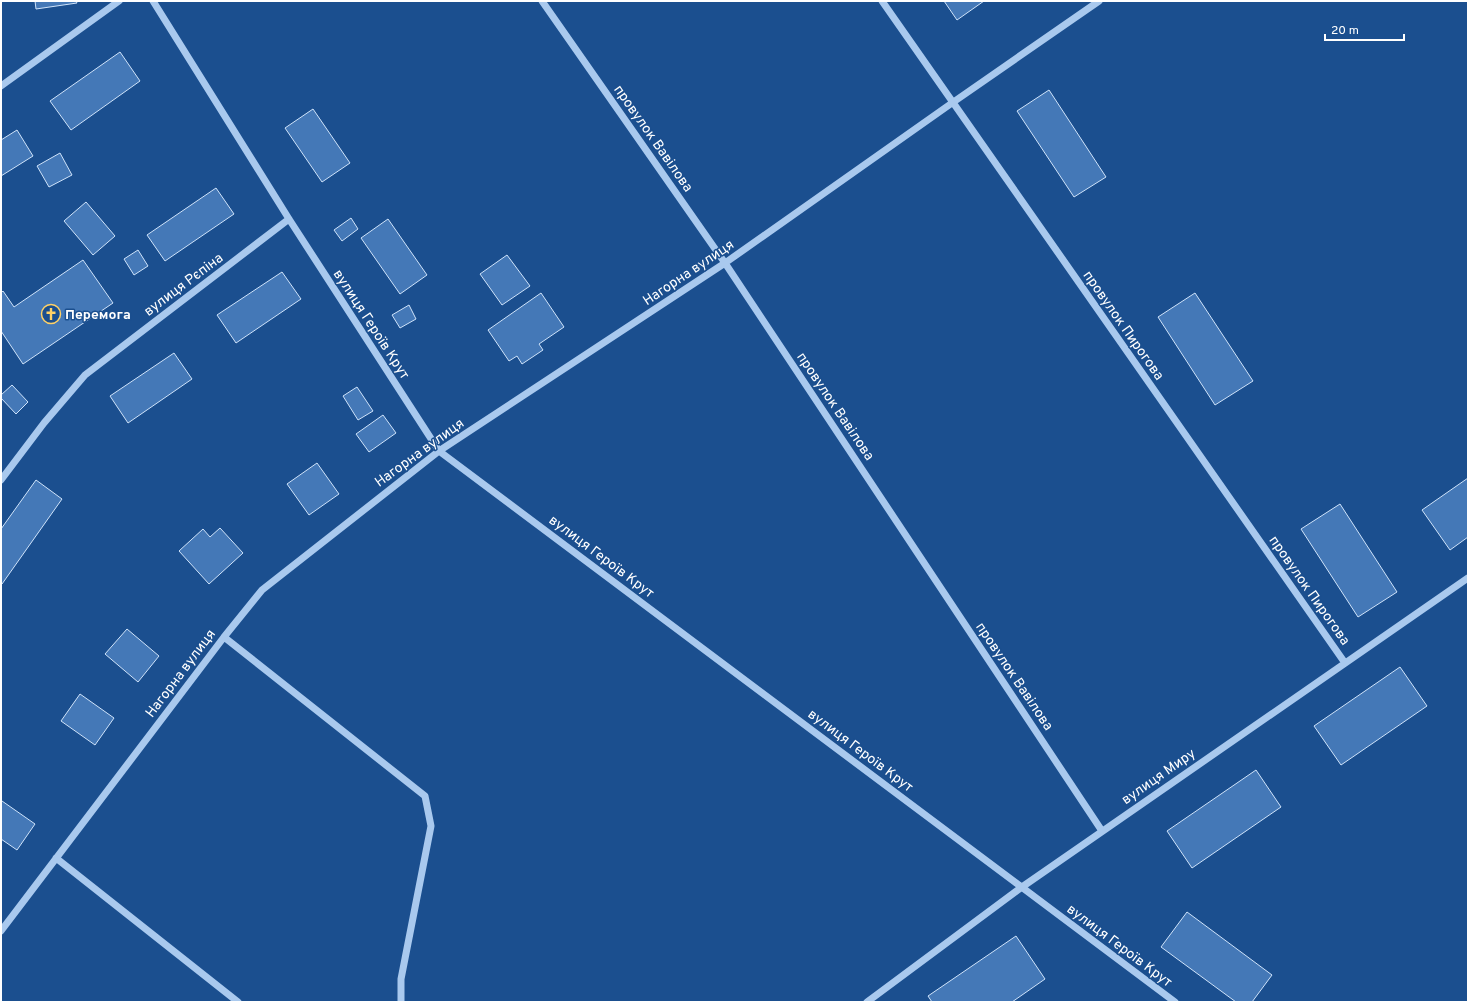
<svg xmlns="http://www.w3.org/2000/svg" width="1469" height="1003" font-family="Overpass,sans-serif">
  <rect width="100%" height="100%" fill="#1b4f8f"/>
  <path fill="#4478b7" stroke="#cfe3fa" d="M35,1H76L77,3L36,9Z
    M944,1H984L957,20Z
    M120,52L140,81L71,130L50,101Z
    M1049,90L1106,177L1074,197L1017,111Z
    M313,109L350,163L322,182L285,128Z
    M17,130L33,156L1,176V140Z
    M60,153L72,175L49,187L37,166Z
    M216,188L234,214L165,261L147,235Z
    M86,202L115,236L93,255L64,221Z
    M351,218L358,229L342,241L334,230Z
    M388,219L427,275L400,294L361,238Z
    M138,250L148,266L134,275L124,259Z
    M507,255L530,286L502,305L480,274Z
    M83,260L113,303L23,364L1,331V293L3,291L14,307Z
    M282,272L301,299L236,343L217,315Z
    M541,293L564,327L539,344L543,350L522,364L517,356L509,361L488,330Z
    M1195,293L1253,381L1215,405L1158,317Z
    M409,305L416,319L400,328L392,315Z
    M174,353L192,379L128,423L110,396Z
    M12,385L28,402L16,414L1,398V395Z
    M357,387L373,411L358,420L343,396Z
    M383,415L396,433L369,452L356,434Z
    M317,463L339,494L309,515L287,484Z
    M1468,478V537L1450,550L1422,510Z
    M36,480L62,499L2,584L1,583V529Z
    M1340,504L1397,592L1358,617L1301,529Z
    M220,528L243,553L209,584L179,551L203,529L210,537Z
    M127,629L159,656L138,682L105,654Z
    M1400,667L1427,706L1341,765L1314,726Z
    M80,694L114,718L95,745L61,721Z
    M1256,770L1281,807L1192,868L1167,831Z
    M2,801L35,824L17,850L1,839V802Z
    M1187,912L1272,975L1252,1002H1236L1161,947Z
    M1016,936L1045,979L1012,1002H932L928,996Z"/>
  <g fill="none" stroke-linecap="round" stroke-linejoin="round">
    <path stroke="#a9c9ee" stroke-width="7" d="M153,1L289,219L439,451L1175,1002
      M542,1L725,263L1102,831
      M882,1L1345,663
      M1,86L119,1
      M1,480L44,423L85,375L289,219
      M224,637L425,796L431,826L401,979V1002
      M56,858L238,1002
      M1,931L224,637L262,590L439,451L725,263L952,103L1099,1
      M867,1002L1022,887L1468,578"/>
  </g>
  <defs>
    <g id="church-ring" transform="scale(1)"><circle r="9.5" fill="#1b4f8f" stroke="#ffd166" stroke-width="1.5"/><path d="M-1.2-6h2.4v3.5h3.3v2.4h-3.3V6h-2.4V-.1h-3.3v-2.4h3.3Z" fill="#ffd166"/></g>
  </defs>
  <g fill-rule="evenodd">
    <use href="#church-ring" x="51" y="314"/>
  </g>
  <g text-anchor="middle" stroke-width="3" stroke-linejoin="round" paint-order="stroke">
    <g font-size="14" fill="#fff" stroke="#1b4f8f">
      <text transform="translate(654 138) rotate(55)" y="5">провулок Вавілова</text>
      <text transform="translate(688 272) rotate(-34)" y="5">Нагорна вулиця</text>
      <text transform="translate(183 284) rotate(-37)" y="5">вулиця Рєпіна</text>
      <text transform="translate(372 324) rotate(57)" y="5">вулиця Героїв Крут</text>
      <text transform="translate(1124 325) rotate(55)" y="5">провулок Пирогова</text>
      <text transform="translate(836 406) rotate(56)" y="5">провулок Вавілова</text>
      <text transform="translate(419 452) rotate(-36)" y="5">Нагорна вулиця</text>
      <text transform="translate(602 556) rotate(37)" y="5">вулиця Героїв Крут</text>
      <text transform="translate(1310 590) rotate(55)" y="5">провулок Пирогова</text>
      <text transform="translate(180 673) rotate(-53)" y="5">Нагорна вулиця</text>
      <text transform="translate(1015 676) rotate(56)" y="5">провулок Вавілова</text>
      <text transform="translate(861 750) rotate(37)" y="5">вулиця Героїв Крут</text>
      <text transform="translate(1158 776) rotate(-35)" y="5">вулиця Миру</text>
      <text transform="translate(1120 945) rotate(37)" y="5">вулиця Героїв Крут</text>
    </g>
    <g font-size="14" font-weight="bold" fill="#fff" stroke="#1b4f8f" text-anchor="start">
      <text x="65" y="319">Перемога</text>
    </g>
  </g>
  <rect width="1469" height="1003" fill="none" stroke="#ffffff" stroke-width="4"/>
  <path d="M1325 34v6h79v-6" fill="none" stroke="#ffffff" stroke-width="2"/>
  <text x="1331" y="34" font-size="12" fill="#ffffff" stroke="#1b4f8f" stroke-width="3" paint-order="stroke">20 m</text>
</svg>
